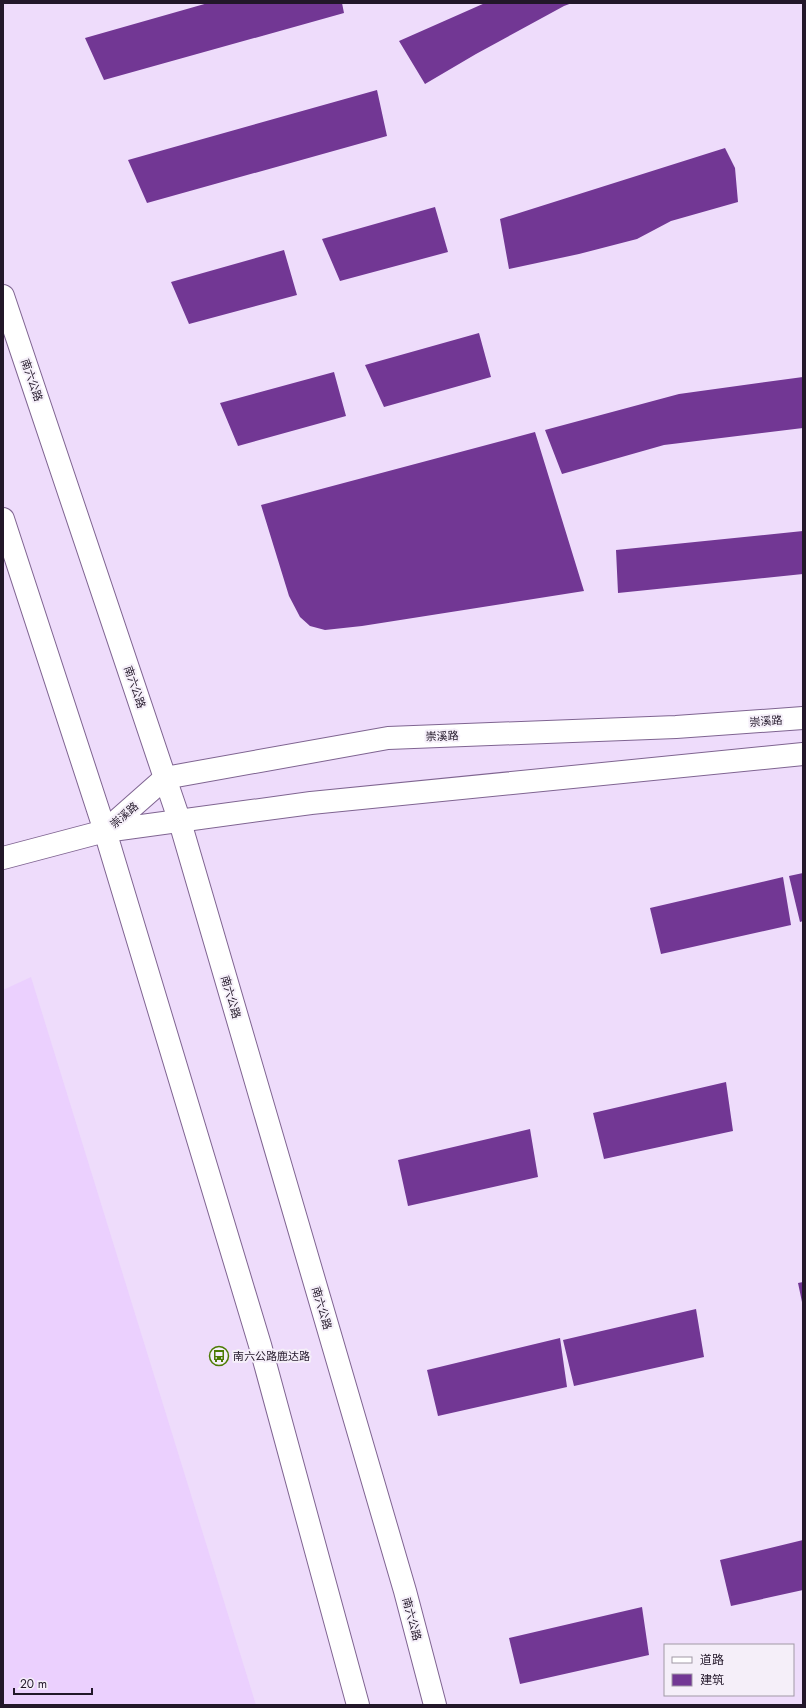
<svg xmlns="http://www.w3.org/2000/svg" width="806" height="1708" font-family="Jost,'Noto Sans SC',sans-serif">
  <rect width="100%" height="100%" fill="#eedcfb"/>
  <path fill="#ebd0fe" d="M31,977L256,1705H3V990Z"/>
  <path fill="#723794" d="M208,3H342L344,13L104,80L85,38Z
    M485,3H572L564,6L476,54L425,84L399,41Z
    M377,90L387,136L147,203L128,160Z
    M725,148L735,168L738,202L671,221L637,239L579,254L509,269L500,219Z
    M435,207L448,252L340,281L322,239Z
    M284,250L297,295L189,324L171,282Z
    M479,333L491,377L384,407L365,365Z
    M334,372L346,416L238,446L220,403Z
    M803,377V428L664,445L562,474L545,430L679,394Z
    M535,432L584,591L362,626L325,630L310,626L300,617L289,596L261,505Z
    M803,531V574L618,593L616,550Z
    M803,873V921L800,922L789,876Z
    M783,877L791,925L661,954L650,908Z
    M726,1082L733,1131L604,1159L593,1113Z
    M530,1129L538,1177L408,1206L398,1160Z
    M803,1282V1302H802L798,1283Z
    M696,1309L704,1357L574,1386L563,1340Z
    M560,1338L567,1387L438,1416L427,1370Z
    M803,1540V1590L731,1606L720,1560Z
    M642,1607L649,1655L520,1684L509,1638Z"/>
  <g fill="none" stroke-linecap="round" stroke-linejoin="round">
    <g stroke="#7f6491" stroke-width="24">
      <path id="minor" d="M3,858L105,831"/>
    </g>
    <g stroke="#7f6491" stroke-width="24">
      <path id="tertiary" d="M105,831L165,778L388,738L676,727L803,718
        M105,831L311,803L803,754"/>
    </g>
    <g stroke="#7f6491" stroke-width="24">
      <path id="primary" d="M165,778L180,822"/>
    </g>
    <g stroke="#7f6491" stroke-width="24">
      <path id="trunk" d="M3,296L165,778
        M3,519L105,831L260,1345L358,1705
        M180,822L405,1591L435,1705"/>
    </g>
    <use href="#minor" stroke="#fff" stroke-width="22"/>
    <use href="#tertiary" stroke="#fff" stroke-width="22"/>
    <use href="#primary" stroke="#fff" stroke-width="22"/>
    <use href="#trunk" stroke="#fff" stroke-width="22"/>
  </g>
  <defs>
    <g id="bus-ring" transform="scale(1)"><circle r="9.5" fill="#f5eff9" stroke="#4c7b04" stroke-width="1.5"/><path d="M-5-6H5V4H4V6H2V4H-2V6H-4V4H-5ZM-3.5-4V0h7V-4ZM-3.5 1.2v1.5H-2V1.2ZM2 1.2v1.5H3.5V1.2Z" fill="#4c7b04"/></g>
  </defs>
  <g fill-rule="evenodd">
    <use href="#bus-ring" x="219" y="1356"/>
  </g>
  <g text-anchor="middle" stroke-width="4" stroke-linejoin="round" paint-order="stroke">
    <g font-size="11" fill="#221729" stroke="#f5eff9">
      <text transform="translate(32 380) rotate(71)" y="4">南六公路</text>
      <text transform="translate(135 687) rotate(71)" y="4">南六公路</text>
      <text transform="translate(766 721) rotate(-4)" y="4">崇溪路</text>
      <text transform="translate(442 736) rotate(-2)" y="4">崇溪路</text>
      <text transform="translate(124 815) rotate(-41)" y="4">崇溪路</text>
      <text transform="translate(231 997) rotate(74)" y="4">南六公路</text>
      <text transform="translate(322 1308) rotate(74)" y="4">南六公路</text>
      <text transform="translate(412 1619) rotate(75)" y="4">南六公路</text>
    </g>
    <g font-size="11" fill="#221729" stroke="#f5eff9" text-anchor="start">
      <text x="233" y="1360">南六公路鹿达路</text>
    </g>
  </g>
  <rect width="806" height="1708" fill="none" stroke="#221729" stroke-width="8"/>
  <rect x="664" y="1644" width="130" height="52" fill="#f5eff9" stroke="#a199a6"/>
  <rect x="672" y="1657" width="20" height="6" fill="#ffffff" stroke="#a199a6"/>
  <text x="700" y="1664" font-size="12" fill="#221729">道路</text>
  <rect x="672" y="1674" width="20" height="12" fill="#723794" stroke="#a199a6"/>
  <text x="700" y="1684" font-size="12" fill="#221729">建筑</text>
  <path d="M14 1688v6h78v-6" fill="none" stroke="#221729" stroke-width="2"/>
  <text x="20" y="1688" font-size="12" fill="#221729" stroke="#f5eff9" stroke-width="3" paint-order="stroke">20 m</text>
</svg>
